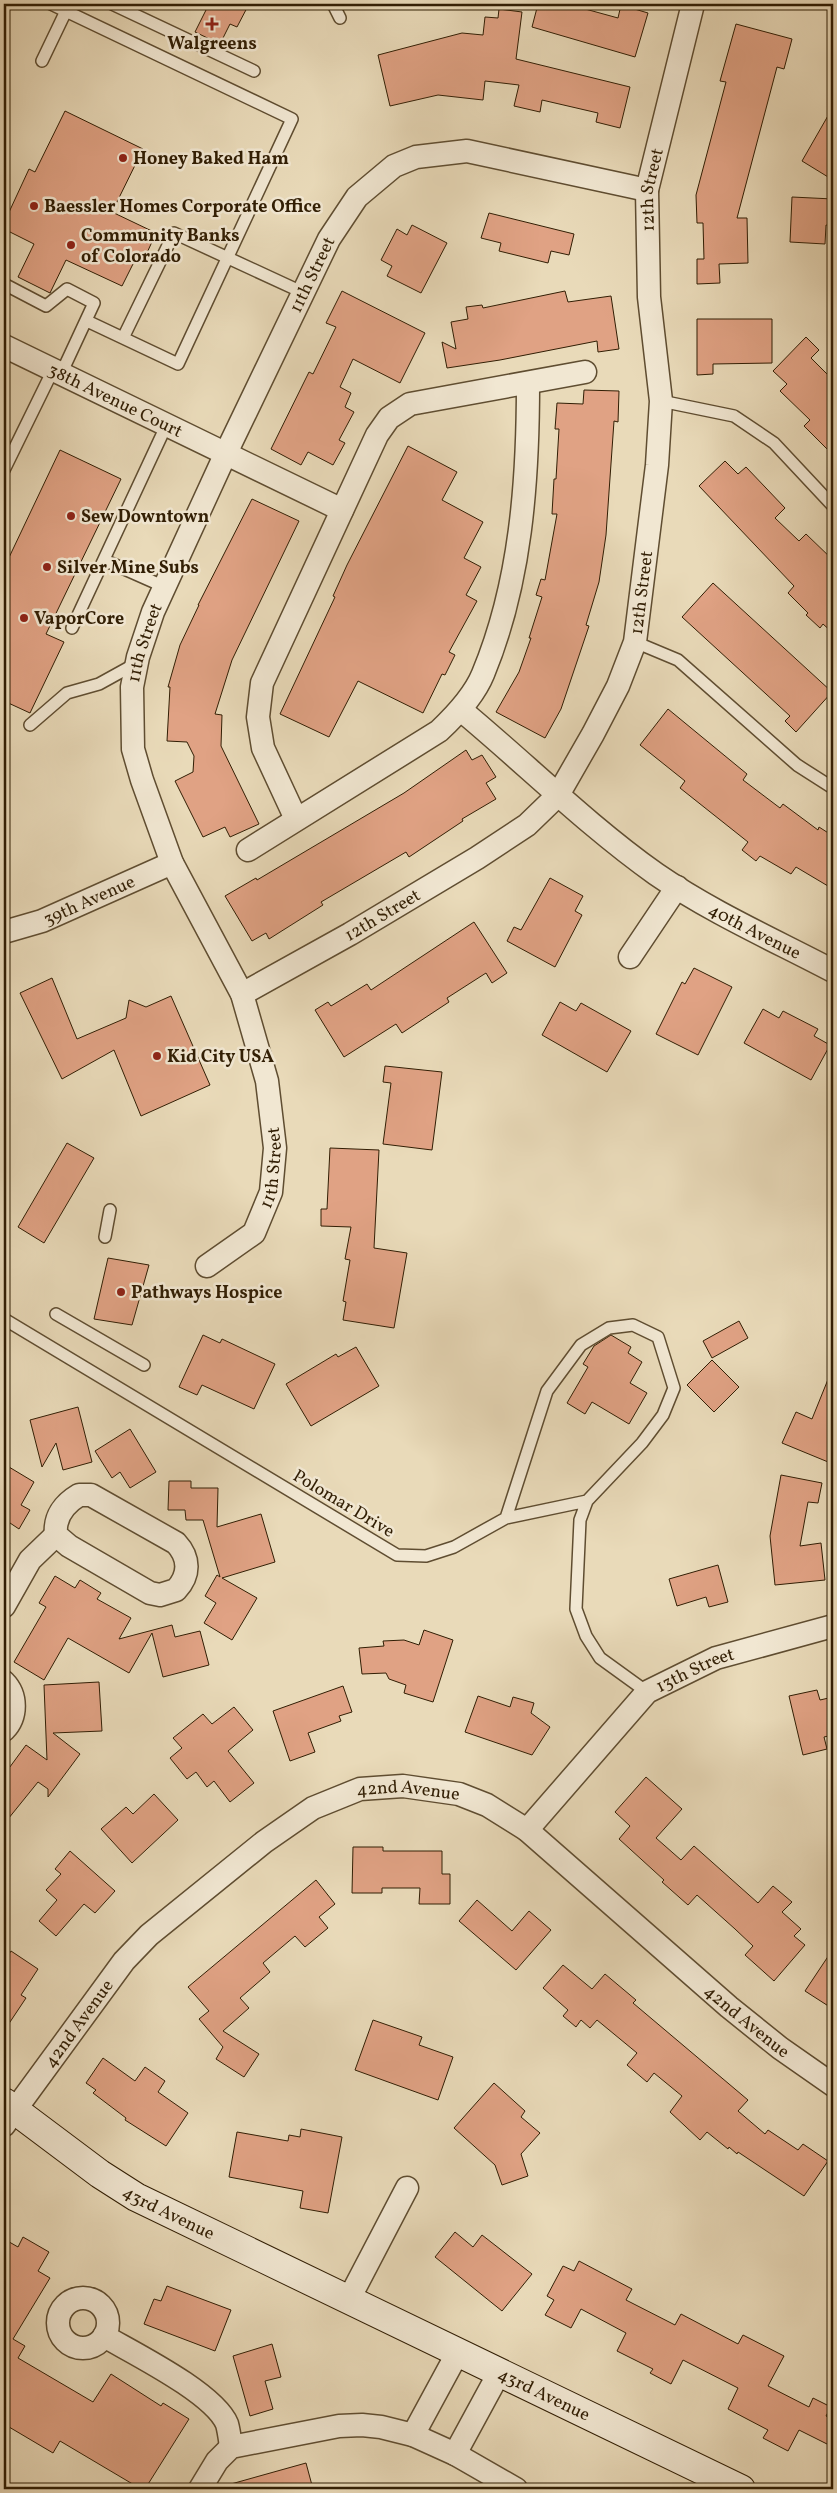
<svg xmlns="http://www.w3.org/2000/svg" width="837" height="2493" font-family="Vollkorn,serif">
  <rect width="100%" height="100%" fill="#e9dab9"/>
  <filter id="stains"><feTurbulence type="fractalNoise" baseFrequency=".004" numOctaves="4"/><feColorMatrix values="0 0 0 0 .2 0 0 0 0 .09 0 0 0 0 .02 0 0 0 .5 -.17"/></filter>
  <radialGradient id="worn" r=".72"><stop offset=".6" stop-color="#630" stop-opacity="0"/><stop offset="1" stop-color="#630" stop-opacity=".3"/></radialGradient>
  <path fill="#e0a284" stroke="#311e04" d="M209,4H249L237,27L230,24L220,44L195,32Z
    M538,4H567L618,18L621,5L648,13L635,57L532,27Z
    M499,9L522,12L516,59L630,87L620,128L596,122L598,113L542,100L540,112L514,106L519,85L485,81L483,100L438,95L390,106L378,55L462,33L483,35L485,17L498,18Z
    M736,24L792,39L784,69L777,67L737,218H747L748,263L719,264L720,283L697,284V259H704L703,223H697L696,195L726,82L720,81Z
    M833,107V180L802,161Z
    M65,111L143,149L112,212L156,233L146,255L139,252L122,286L66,260L50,293L18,277L34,244L4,229V223L29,169L35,172Z
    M792,197L833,199V226L826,225L825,244L790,242Z
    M489,213L574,234L569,255L551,251L548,263L499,251L501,243L481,238Z
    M412,225L447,243L421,293L387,276L392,266L381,260L397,229L407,235Z
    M342,291L425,333L400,383L353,359L340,387L351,393L345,407L354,412L339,440L345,443L333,465L308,452L301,465L271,449L309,372L313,374L336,327L326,323Z
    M565,291L568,302L611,296L619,349L598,352L597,341L500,360L447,368L442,342L456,349L451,322L468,319L466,307L482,305L483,308Z
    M697,319H772V363L713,364V374L697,375Z
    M806,337L819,350L811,358L833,380V455L804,426L810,420L780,391L787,384L773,371Z
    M584,390L619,391L618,422L614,421L606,535L599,582L586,625L589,626L561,709L545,738L496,712L519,672L531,638H529L542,597L536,595L541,579L545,580L557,514H552L554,479H556L559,429H555L557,403L583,404Z
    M408,446L457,472L442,500L483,522L464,558L481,567L466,595L477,601L449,652L455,655L445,675L442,674L423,713L358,681L329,737L280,714L335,597L333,596L347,565Z
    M60,450L121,479L46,634L64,642L30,713L4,701V568Z
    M725,461L738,474L746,467L785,508L775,518L799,541L806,534L833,560V633L823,624L820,628L806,615L808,613L788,593L794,586L699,486Z
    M252,499L299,521L232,660L215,714L222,715L221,746L259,824L230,837L225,827L203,837L175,781L193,772L194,756L187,742L167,741L170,687H168L180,645L199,605H198Z
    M713,583L832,692L796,732L785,721L790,716L682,617Z
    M668,709L747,774L743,780L780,808L783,804L818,830L819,827L833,836V889L796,867L791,874L760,856L756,861L742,850L748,842L680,788L685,781L640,745Z
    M466,750L472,760L482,755L496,777L486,783L496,799L462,819L463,821L409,857L406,852L321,902L323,905L269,939L266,933L252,941L225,896L256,878L257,880L404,793Z
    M550,878L583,896L575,911L582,915L555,967L507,941L514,927L521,930Z
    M474,922L507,973L492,983L486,973L447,998L449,1002L402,1033L396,1024L344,1057L315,1010L328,1002L331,1006L367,984L371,990Z
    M694,968L732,987L698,1055L656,1034L682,982L685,984Z
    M52,978L77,1039L126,1018L129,1000L146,1007L171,996L210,1085L141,1116L114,1050L62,1079L20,993Z
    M560,1002L576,1011L581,1003L631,1031L607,1072L542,1035Z
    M763,1009L779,1018L783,1011L818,1029L814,1036L830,1045L811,1080L744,1043Z
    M385,1066L442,1072L432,1150L383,1144L391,1083L383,1082Z
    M67,1143L94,1158L44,1243L18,1227Z
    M330,1148L379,1150L374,1248L407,1253L394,1328L343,1320L346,1302L343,1301L350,1260L345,1259L351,1227L321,1226V1209H327Z
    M108,1258L149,1265L132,1325L94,1319Z
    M739,1321L748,1338L712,1358L703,1341Z
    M203,1335L220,1343L222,1339L275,1364L254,1409L202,1385L197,1395L179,1387Z
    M611,1335L631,1347L628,1353L642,1362L630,1383L647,1393L629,1424L592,1402L585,1414L567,1403L588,1367L583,1364L594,1346Z
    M356,1347L379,1386L311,1426L286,1384L336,1354L338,1357Z
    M712,1360L739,1387L714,1412L687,1385Z
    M833,1367V1464L782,1443L796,1412L812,1419Z
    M78,1407L92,1462L63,1470L56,1443L42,1467L30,1420Z
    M130,1429L156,1472L130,1488L120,1472L112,1478L95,1451Z
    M4,1464L34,1482L21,1505L30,1510L19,1529L10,1523L4,1535Z
    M781,1475L822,1483L818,1503L808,1502L800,1546L821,1543L825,1580L775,1585L770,1536Z
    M169,1481H191V1488H218L217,1527L261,1514L275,1562L222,1578L257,1598L232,1640L204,1623L216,1603L205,1596L217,1575L220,1577L203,1520H186L185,1510H168Z
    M718,1565L728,1602L709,1607L706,1597L677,1606L669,1579Z
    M55,1576L75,1588L80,1580L101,1593L97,1599L131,1618L119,1639L172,1625L175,1637L200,1631L209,1665L163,1677L152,1633L129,1673L68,1638L44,1680L14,1662L46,1607L39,1603Z
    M424,1630L453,1640L433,1702L404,1693L406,1685L389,1679L386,1673L362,1674L359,1648L384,1646L383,1641L404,1640L419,1645Z
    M99,1682L102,1731L53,1733L80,1754L48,1797V1789L38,1782L4,1824V1775L26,1745L47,1760L44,1685Z
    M343,1686L352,1712L339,1716L341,1721L308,1733L315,1752L290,1761L273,1711Z
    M817,1690L820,1700L833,1697V1735L824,1737L827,1749L803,1755L789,1696Z
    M478,1696L510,1707L513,1697L534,1703L531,1713L550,1727L532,1755L465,1732Z
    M234,1707L253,1730L228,1751L254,1783L230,1802L214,1781L207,1787L196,1772L187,1779L170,1758L182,1748L173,1738L203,1714L212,1724Z
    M646,1777L682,1809L656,1838L681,1860L694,1846L758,1903L773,1886L792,1902L782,1912L801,1929L794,1936L805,1945L774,1981L745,1955L753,1946L735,1929L697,1895L688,1905L662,1882L664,1880L619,1839L630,1826L615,1812Z
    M154,1794L178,1820L132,1863L101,1829L126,1807L133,1814Z
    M353,1847H383V1851H442V1874H450V1904H419L420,1888H382V1893H352Z
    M70,1851L115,1891L95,1913L84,1904L56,1936L39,1921L57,1900L46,1890L61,1874L55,1869Z
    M316,1880L335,1904L319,1917L328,1928L305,1947L295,1936L263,1963L270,1972L240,1998L249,2008L223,2031L259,2054L244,2077L216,2059L223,2047L199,2019L209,2011L188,1987Z
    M477,1900L512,1931L529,1911L551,1930L516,1970L459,1921Z
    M833,1949V2009L805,1991Z
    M11,1951L38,1969L21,1995L26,1998L4,2031V1962Z
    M563,1965L592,1989L605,1974L636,2000L633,2003L748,2100L738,2111L765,2134L768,2130L798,2150L803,2144L828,2161L804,2196L738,2152L737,2154L729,2147L728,2149L707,2132L700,2140L670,2112L682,2096L654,2073L647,2082L627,2065L637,2053L597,2020L590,2028L581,2020L576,2027L563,2016L568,2010L543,1988Z
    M373,2020L422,2037L419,2045L453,2057L438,2100L355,2070Z
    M103,2058L135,2081L145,2067L165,2081L158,2092L188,2113L166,2146L125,2120L126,2118L93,2093L96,2090L86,2083Z
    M494,2083L525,2111L521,2117L540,2133L521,2154L528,2176L502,2185L495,2165L454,2128Z
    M301,2129L342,2137L328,2213L300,2208L303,2191L229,2177L237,2132L288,2141L289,2135L300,2137Z
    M455,2232L473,2247L482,2235L532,2274L502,2311L435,2257Z
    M23,2237L49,2252L38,2271L50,2278L13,2339L25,2346L18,2358L93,2402L111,2374L161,2406L163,2403L189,2419L145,2489H141L60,2441L53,2453L4,2424V2239L18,2247Z
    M579,2261L632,2289L626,2300L675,2325L681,2314L738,2344L743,2335L784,2356L768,2386L809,2407L813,2398L831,2407L826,2416L833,2420V2447L799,2430L788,2451L763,2438L768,2430L728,2409L738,2388L683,2360L671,2384L650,2373L653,2369L617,2351L626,2333L581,2309L571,2328L545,2315L554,2300L547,2296L563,2266L574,2271Z
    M167,2286L231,2310L215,2351L144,2324L154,2299L161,2301Z
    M272,2344L281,2377L265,2381L273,2409L250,2416L233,2356Z
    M306,2463L313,2489H232L231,2484Z"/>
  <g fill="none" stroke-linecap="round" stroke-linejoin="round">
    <g stroke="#5f4d31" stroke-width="14">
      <path id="lane" d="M51,4L292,119L178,364L87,321
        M112,4L254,71
        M333,4L340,18
        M42,61L66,11
        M4,284L46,306L67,289L94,303L61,374
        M123,338L174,233L304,293
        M661,401L734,416L774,443L833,506
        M4,470L53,370
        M104,560L165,587
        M72,628L167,424
        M635,642L678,660L797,765L833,788
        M30,725L67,693L99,684L137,663
        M105,1237L110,1210
        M56,1314L144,1365
        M4,1319L397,1555L426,1556L454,1547L506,1518L587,1501L642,1443L663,1415L674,1388L658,1337L633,1325L609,1328L581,1345L547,1391L506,1518
        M587,1501L580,1520L576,1609L586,1636L600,1658L647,1692"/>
    </g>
    <g stroke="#5f4d31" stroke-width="25">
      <g id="street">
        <path id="s1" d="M4,346L342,510"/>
        <path id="s2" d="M461,710C526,764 587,825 656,874C711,912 774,940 833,971"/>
        <path d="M296,819L263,748L258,717L262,683L377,435L389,418L410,404L585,372"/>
        <path d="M248,850L439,731C456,715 474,696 483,674C521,583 528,481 528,384"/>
        <path id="s3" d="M4,932L42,921L172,863"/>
        <path d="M630,957L677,887"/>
        <path id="s4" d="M242,994L350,934L477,858L527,825L558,795L593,734L618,686L635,642L657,465L661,401L649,297L647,190L693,4"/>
        <path id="s5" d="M207,1266L254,1233L271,1192L275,1148L267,1081L242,994L172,863L142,780L133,749L132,687L138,657L153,612L226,453L329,239L357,197L394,166L416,157L467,151L647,190"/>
        <path d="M79,1495H91L176,1543C190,1558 190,1575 176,1590L160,1595L150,1593L69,1546L56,1535C54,1517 64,1504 79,1495Z"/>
        <path d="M4,1606L30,1560L56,1535"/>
        <path d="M4,1682C17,1695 17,1717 4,1730"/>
        <path id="s6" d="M527,1830L647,1692L716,1658L833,1626"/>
        <path id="s7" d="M4,2125L124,1961L149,1935L264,1842L313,1808L360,1789L403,1786L459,1794L487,1805L527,1830L729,2007L780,2048L833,2085"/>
        <circle cx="83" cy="2323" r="25"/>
        <path d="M349,2299L407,2188"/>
        <path d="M104,2336C135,2354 214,2393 227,2424C229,2431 230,2440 231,2447"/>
        <path d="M413,2435L458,2352"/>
        <path d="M455,2454L499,2373"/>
        <path d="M200,2489L217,2461L231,2447L339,2426L362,2425L381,2427L413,2435L455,2454L516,2489"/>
      </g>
    </g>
    <g stroke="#311e04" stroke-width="30">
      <g id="secondary">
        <path id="s8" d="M4,2102L100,2174L136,2197L741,2489"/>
      </g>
    </g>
    <use href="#lane" stroke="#f1e7d2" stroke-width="11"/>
    <use href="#street" stroke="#f1e7d2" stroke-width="22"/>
    <use href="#secondary" stroke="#f1e7d2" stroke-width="28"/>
  </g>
  <g fill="#8f2418" stroke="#f1e7d2" stroke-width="2">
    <path d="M209.5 16.5h5v5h5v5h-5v5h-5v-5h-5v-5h5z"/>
    <circle cx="123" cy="158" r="5"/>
    <circle cx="34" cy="206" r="5"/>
    <circle cx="71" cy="245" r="5"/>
    <circle cx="71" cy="516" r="5"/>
    <circle cx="47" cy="567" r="5"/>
    <circle cx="24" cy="618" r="5"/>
    <circle cx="157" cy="1056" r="5"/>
    <circle cx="121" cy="1292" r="5"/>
  </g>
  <g text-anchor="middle" stroke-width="5" stroke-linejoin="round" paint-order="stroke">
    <g font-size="18" font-weight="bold" fill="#311e04" stroke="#f1e7d2" text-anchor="start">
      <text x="212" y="49" text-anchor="middle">Walgreens</text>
      <text x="133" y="164">Honey Baked Ham</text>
      <text x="44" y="212">Baessler Homes Corporate Office</text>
      <text x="81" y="241">Community Banks<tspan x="81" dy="21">of Colorado</tspan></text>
      <text x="81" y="522">Sew Downtown</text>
      <text x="57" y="573">Silver Mine Subs</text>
      <text x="34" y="624">VaporCore</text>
      <text x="167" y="1062">Kid City USA</text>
      <text x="131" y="1298">Pathways Hospice</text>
    </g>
    <g font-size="18" fill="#311e04" stroke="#f1e7d2">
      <text dy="6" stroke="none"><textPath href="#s4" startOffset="1001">12th Street</textPath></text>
      <text dy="6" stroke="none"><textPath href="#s5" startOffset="1086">11th Street</textPath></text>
      <text dy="6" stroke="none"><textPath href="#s1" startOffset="124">38th Avenue Court</textPath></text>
      <text dy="6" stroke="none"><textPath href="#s4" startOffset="596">12th Street</textPath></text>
      <text dy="6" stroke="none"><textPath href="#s5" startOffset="681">11th Street</textPath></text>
      <text dy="6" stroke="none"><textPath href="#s3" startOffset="91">39th Avenue</textPath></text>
      <text dy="6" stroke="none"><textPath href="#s4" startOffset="161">12th Street</textPath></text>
      <text dy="6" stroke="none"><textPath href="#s2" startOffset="369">40th Avenue</textPath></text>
      <text dy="6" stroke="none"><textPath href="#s5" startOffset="126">11th Street</textPath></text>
      <text transform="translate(344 1503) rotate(31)" y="6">Polomar Drive</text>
      <text dy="6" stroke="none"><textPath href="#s6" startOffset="236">13th Street</textPath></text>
      <text dy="6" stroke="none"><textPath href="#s7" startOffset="546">42nd Avenue</textPath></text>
      <text dy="6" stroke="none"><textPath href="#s7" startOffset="966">42nd Avenue</textPath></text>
      <text dy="6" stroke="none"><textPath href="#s7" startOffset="126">42nd Avenue</textPath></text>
      <text dy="6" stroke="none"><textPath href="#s8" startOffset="199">43rd Avenue</textPath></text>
      <text dy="6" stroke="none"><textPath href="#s8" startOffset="616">43rd Avenue</textPath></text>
    </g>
  </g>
  <rect width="837" height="2493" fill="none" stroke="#e9dab9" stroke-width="20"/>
  <rect x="5" y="5" width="827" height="2483" fill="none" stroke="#311e04" stroke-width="2.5"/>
  <rect x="10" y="10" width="817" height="2473" fill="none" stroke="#311e04"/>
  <rect width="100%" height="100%" filter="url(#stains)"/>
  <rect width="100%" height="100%" fill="url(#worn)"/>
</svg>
